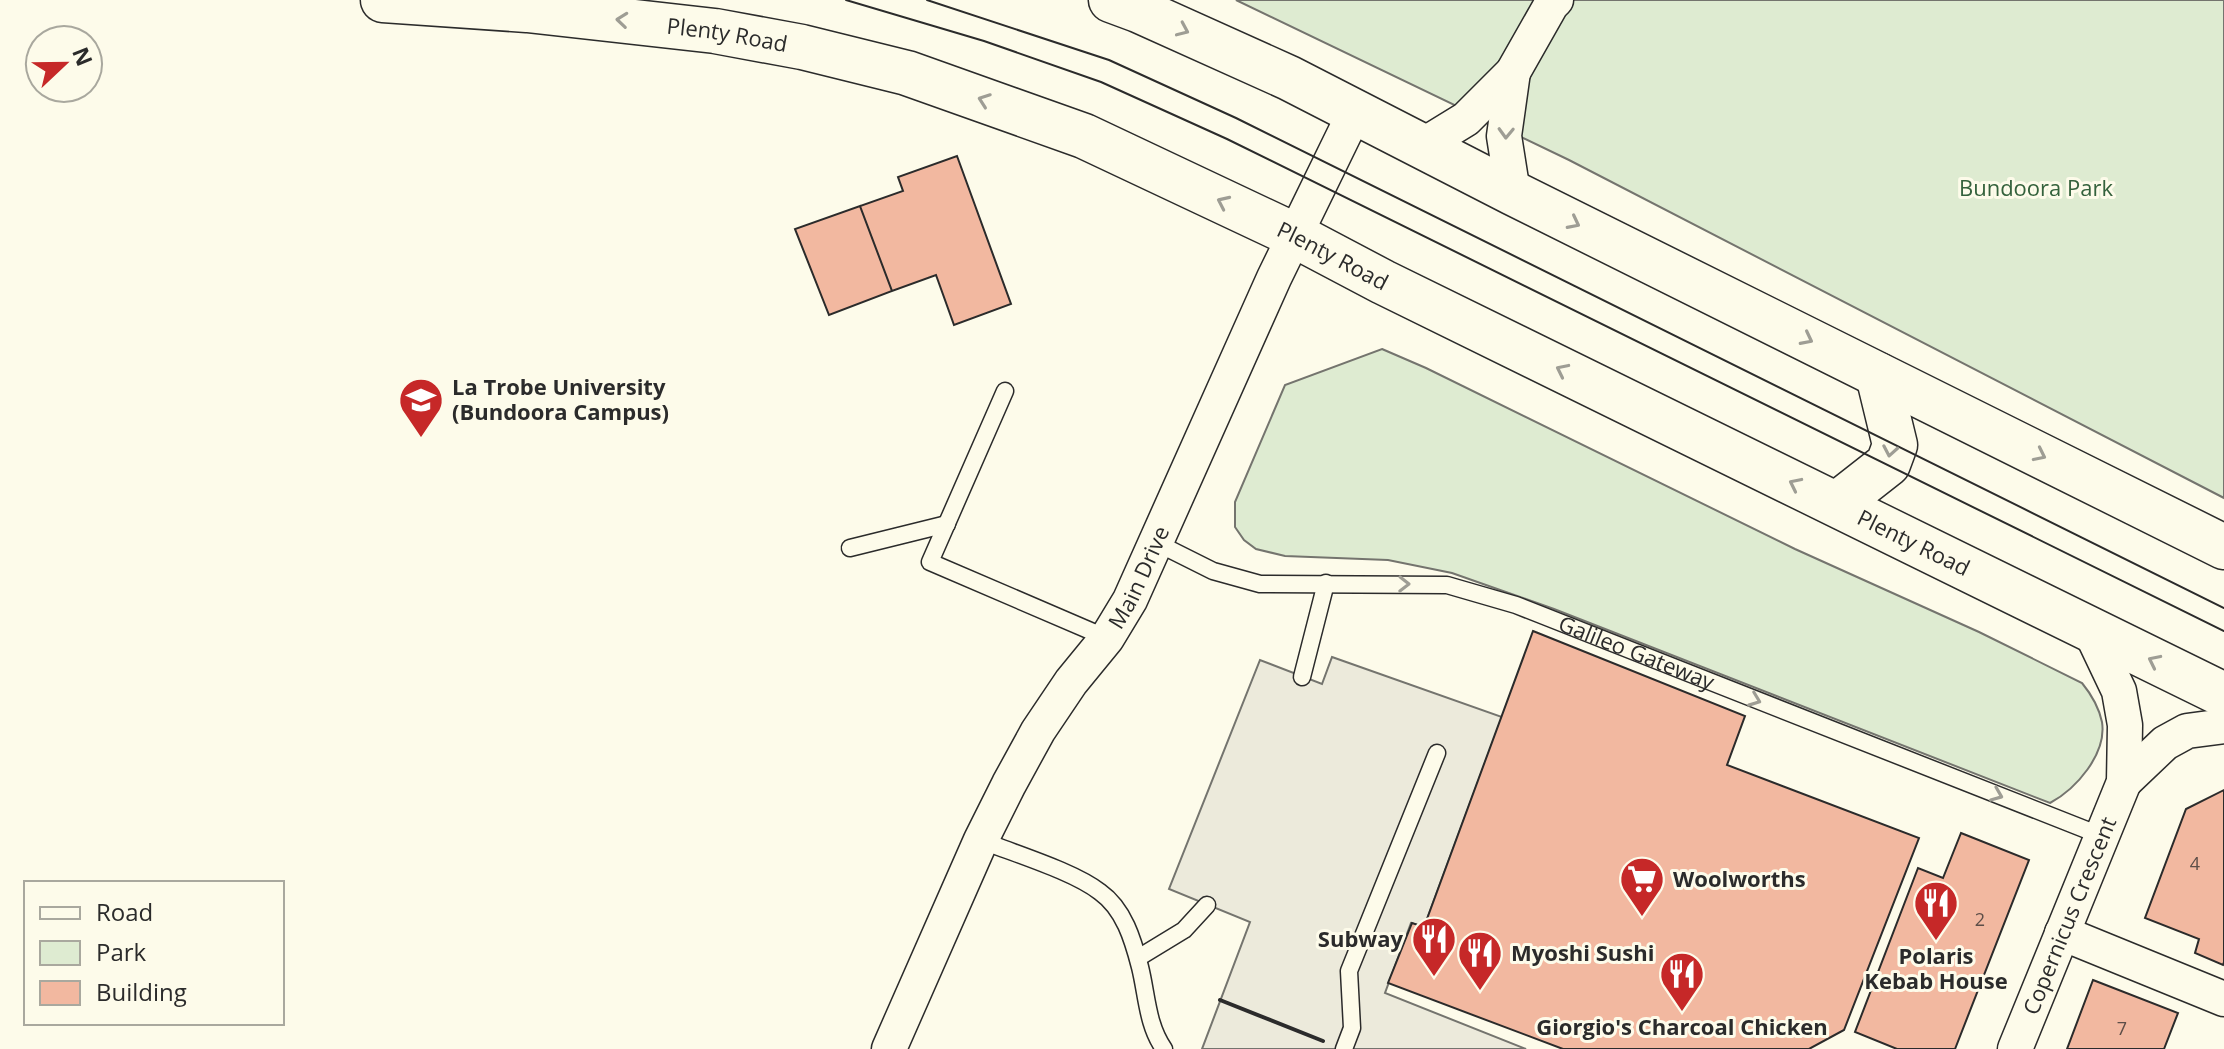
<svg xmlns="http://www.w3.org/2000/svg" width="2224" height="1049" font-family="'Open Sans',sans-serif">
  <rect width="100%" height="100%" fill="#fdfbea"/>
  <path fill="#deebd1" stroke="#74746e" stroke-width="2" d="M1236,0H2224V498L1569,160Z
    M1382,349L1426,368L1795,549L1979,632L2082,683C2091,694 2099,708 2102,722C2107,754 2076,789 2050,803L1554,609L1452,573L1388,560L1285,556L1256,549L1244,540L1235,527V502L1285,385Z"/>
  <path fill="#eceadb" stroke="#74746e" stroke-width="2" d="M1332,657L1502,717L1424,927L1411,923L1385,993L1526,1049H1202L1250,922L1169,889L1260,660L1322,684Z"/>
  <path fill="#f2b8a0" stroke="#2b2b2b" stroke-width="2" d="M957,156L1011,304L954,325L936,275L892,291L860,206L903,191L898,177Z
    M860,206L892,291L829,315L795,229Z
    M1533,631L1745,716L1727,765L1919,838L1844,1030L1809,1049H1563L1388,983L1412,923L1424,927Z
    M2224,790V962L2223,965L2195,953L2199,939L2145,918L2186,809Z
    M1961,833L2029,860L1955,1049H1897L1855,1032L1918,868L1943,878Z
    M2093,980L2178,1013L2164,1049H2067Z"/>
  <g fill="none" stroke-linecap="round" stroke-linejoin="round">
    <g stroke="#2b2b2b" stroke-width="19">
      <g id="lane">
        <path d="M1005,391L930,562L1107,638"/>
        <path id="s1" d="M1155,542L1213,571L1260,584L1447,585L1516,605L2102,836"/>
        <path d="M850,548L947,524"/>
        <path d="M1302,677L1326,583"/>
        <path d="M981,840C1015,854 1073,871 1100,892C1124,909 1133,940 1140,967C1147,995 1147,1025 1164,1049"/>
        <path d="M1138,958L1184,930L1207,905"/>
        <path d="M1344,1049L1352,1028L1349,971L1437,753"/>
      </g>
    </g>
    <g stroke="#2b2b2b" stroke-width="37">
      <g id="street">
        <path d="M1422,146L1466,119L1513,72L1551,5L1556,0"/>
        <path d="M1513,193L1504,136L1513,72"/>
        <path d="M2124,782L2165,743L2187,731L2224,726"/>
        <path d="M2062,933L2224,999"/>
        <path id="s2" d="M889,1049L981,840L1009,784L1038,731L1071,682L1107,638L1130,600L1274,278L1355,112"/>
        <path id="s3" d="M2015,1049L2124,782L2125,725L2119,691L2090,630"/>
      </g>
    </g>
    <g stroke="#2b2b2b" stroke-width="47">
      <g id="highway">
        <path id="s4" d="M383,0L527,10L715,31L802,47L907,73L1084,136L1294,235L1383,282L2224,695"/>
        <path d="M1111,0L1138,10L1289,78L1513,193L2224,547"/>
        <path d="M1837,504L1888,464L1895,445L1878,375"/>
      </g>
    </g>
    <use href="#lane" stroke="#fdfbea" stroke-width="16"/>
    <use href="#street" stroke="#fdfbea" stroke-width="34"/>
    <use href="#highway" stroke="#fdfbea" stroke-width="44"/>
    <path stroke="#2b2b2b" stroke-width="2" d="M846,0L984,41L1101,82L1227,139L2224,631
      M927,0L1109,60L1236,118L2224,608"/>
    <path stroke="#2b2b2b" stroke-width="4" d="M1220,1000L1323,1041"/>
  </g>
  <defs><path id="oneway-chevron" d="M-2-3.5L2.5 0L-2 3.5" fill="none" stroke-width="1.6" stroke-linecap="round" stroke-linejoin="round" transform="scale(2)"/></defs>
  <g stroke="#9e9d94">
    <use href="#oneway-chevron" transform="translate(622 20) rotate(-174)"/>
    <use href="#oneway-chevron" transform="translate(1183 30) rotate(24)"/>
    <use href="#oneway-chevron" transform="translate(984 100) rotate(-160)"/>
    <use href="#oneway-chevron" transform="translate(1506 133) rotate(92)"/>
    <use href="#oneway-chevron" transform="translate(1223 202) rotate(-155)"/>
    <use href="#oneway-chevron" transform="translate(1574 223) rotate(27)"/>
    <use href="#oneway-chevron" transform="translate(1807 339) rotate(27)"/>
    <use href="#oneway-chevron" transform="translate(1562 370) rotate(-154)"/>
    <use href="#oneway-chevron" transform="translate(1890 451) rotate(100)"/>
    <use href="#oneway-chevron" transform="translate(2040 455) rotate(26)"/>
    <use href="#oneway-chevron" transform="translate(1795 484) rotate(-154)"/>
    <use href="#oneway-chevron" transform="translate(1404 584) rotate(1)"/>
    <use href="#oneway-chevron" transform="translate(2154 661) rotate(-154)"/>
    <use href="#oneway-chevron" transform="translate(1755 700) rotate(21)"/>
    <use href="#oneway-chevron" transform="translate(1997 795) rotate(22)"/>
  </g>
  <defs>
    <g id="university-pin" transform="scale(2.3)"><path d="M0 17L-7.5 6A9.5 9.5 0 1 1 7.5 6Z" fill="#c62828" stroke="#fdfbea"/><path d="M0-5L7-2L0 1L-7-2ZM-4 1L0 2.5L4 1V4Q0 6-4 4Z" fill="#fff"/></g>
    <g id="supermarket-pin" transform="scale(2.3)"><path d="M0 17L-7.5 6A9.5 9.5 0 1 1 7.5 6Z" fill="#c62828" stroke="#fdfbea"/><path d="M-6-5.5h2.5l.6 2H6L4.5 2H-2.5L-4.4-4H-6ZM-1.5 3.2a1.3 1.3 0 1 0 .1 0ZM3 3.2a1.3 1.3 0 1 0 .1 0Z" fill="#fff"/></g>
    <g id="restaurant-pin" transform="scale(2.3)"><path d="M0 17L-7.5 6A9.5 9.5 0 1 1 7.5 6Z" fill="#c62828" stroke="#fdfbea"/><path d="M-5-6h1v4h1v-4h1v4h1v-4h1v5L-1.5 .5V6h-2V.5L-5-1ZM5-6V6H3V1.5H1.5Q1.5-4 5-6Z" fill="#fff"/></g>
  </defs>
  <g fill-rule="evenodd">
    <use href="#university-pin" x="421" y="400"/>
    <use href="#supermarket-pin" x="1642" y="879"/>
    <use href="#restaurant-pin" x="1936" y="903"/>
    <use href="#restaurant-pin" x="1434" y="939"/>
    <use href="#restaurant-pin" x="1480" y="953"/>
    <use href="#restaurant-pin" x="1682" y="974"/>
  </g>
  <g text-anchor="middle" stroke-width="6" stroke-linejoin="round" paint-order="stroke">
    <g font-size="18" fill="#5d4e48">
      <text x="2195" y="870">4</text>
      <text x="1980" y="926">2</text>
      <text x="2122" y="1035">7</text>
    </g>
    <g font-size="22" fill="#2b2b2b" stroke="#fdfbea">
      <text dy="8" stroke="none"><textPath href="#s4" startOffset="346">Plenty Road</textPath></text>
      <text dy="8" stroke="none"><textPath href="#s4" startOffset="994">Plenty Road</textPath></text>
      <text dy="8" stroke="none"><textPath href="#s4" startOffset="1642">Plenty Road</textPath></text>
      <text dy="8" stroke="none"><textPath href="#s2" startOffset="536">Main Drive</textPath></text>
      <text dy="8" stroke="none"><textPath href="#s1" startOffset="502">Galileo Gateway</textPath></text>
      <text dy="8" stroke="none"><textPath href="#s3" startOffset="144">Copernicus Crescent</textPath></text>
    </g>
    <g font-size="22" fill="#34623c" stroke="#fdfbea">
      <text x="2036" y="196">Bundoora Park</text>
    </g>
    <g font-size="22" font-weight="bold" fill="#2b2b2b" stroke="#fdfbea" text-anchor="start">
      <text x="452" y="395">La Trobe University<tspan x="452" dy="25">(Bundoora Campus)</tspan></text>
      <text x="1673" y="887">Woolworths</text>
      <text x="1403" y="947" text-anchor="end">Subway</text>
      <text x="1511" y="961">Myoshi Sushi</text>
      <text x="1936" y="964" text-anchor="middle">Polaris<tspan x="1936" dy="25">Kebab House</tspan></text>
      <text x="1682" y="1035" text-anchor="middle">Giorgio's Charcoal Chicken</text>
    </g>
  </g>
  <rect x="24" y="881" width="260" height="144" fill="#fdfbea" stroke="#a9a89e" stroke-width="2"/>
  <rect x="40" y="907" width="40" height="12" fill="#fdfbea" stroke="#a9a89e" stroke-width="2"/>
  <text x="96" y="921" font-size="24" fill="#2b2b2b">Road</text>
  <rect x="40" y="941" width="40" height="24" fill="#deebd1" stroke="#a9a89e" stroke-width="2"/>
  <text x="96" y="961" font-size="24" fill="#2b2b2b">Park</text>
  <rect x="40" y="981" width="40" height="24" fill="#f2b8a0" stroke="#a9a89e" stroke-width="2"/>
  <text x="96" y="1001" font-size="24" fill="#2b2b2b">Building</text>
  <g transform="translate(64 64) rotate(68)"><circle r="38" fill="#fdfbea" stroke="#a9a89e" stroke-width="2"/>
  <path d="M0-6L14 30L0 20L-14 30Z" fill="#c62828"/>
  <text y="-12" font-size="22" font-weight="bold" text-anchor="middle" fill="#2b2b2b">N</text>
  </g>
</svg>
